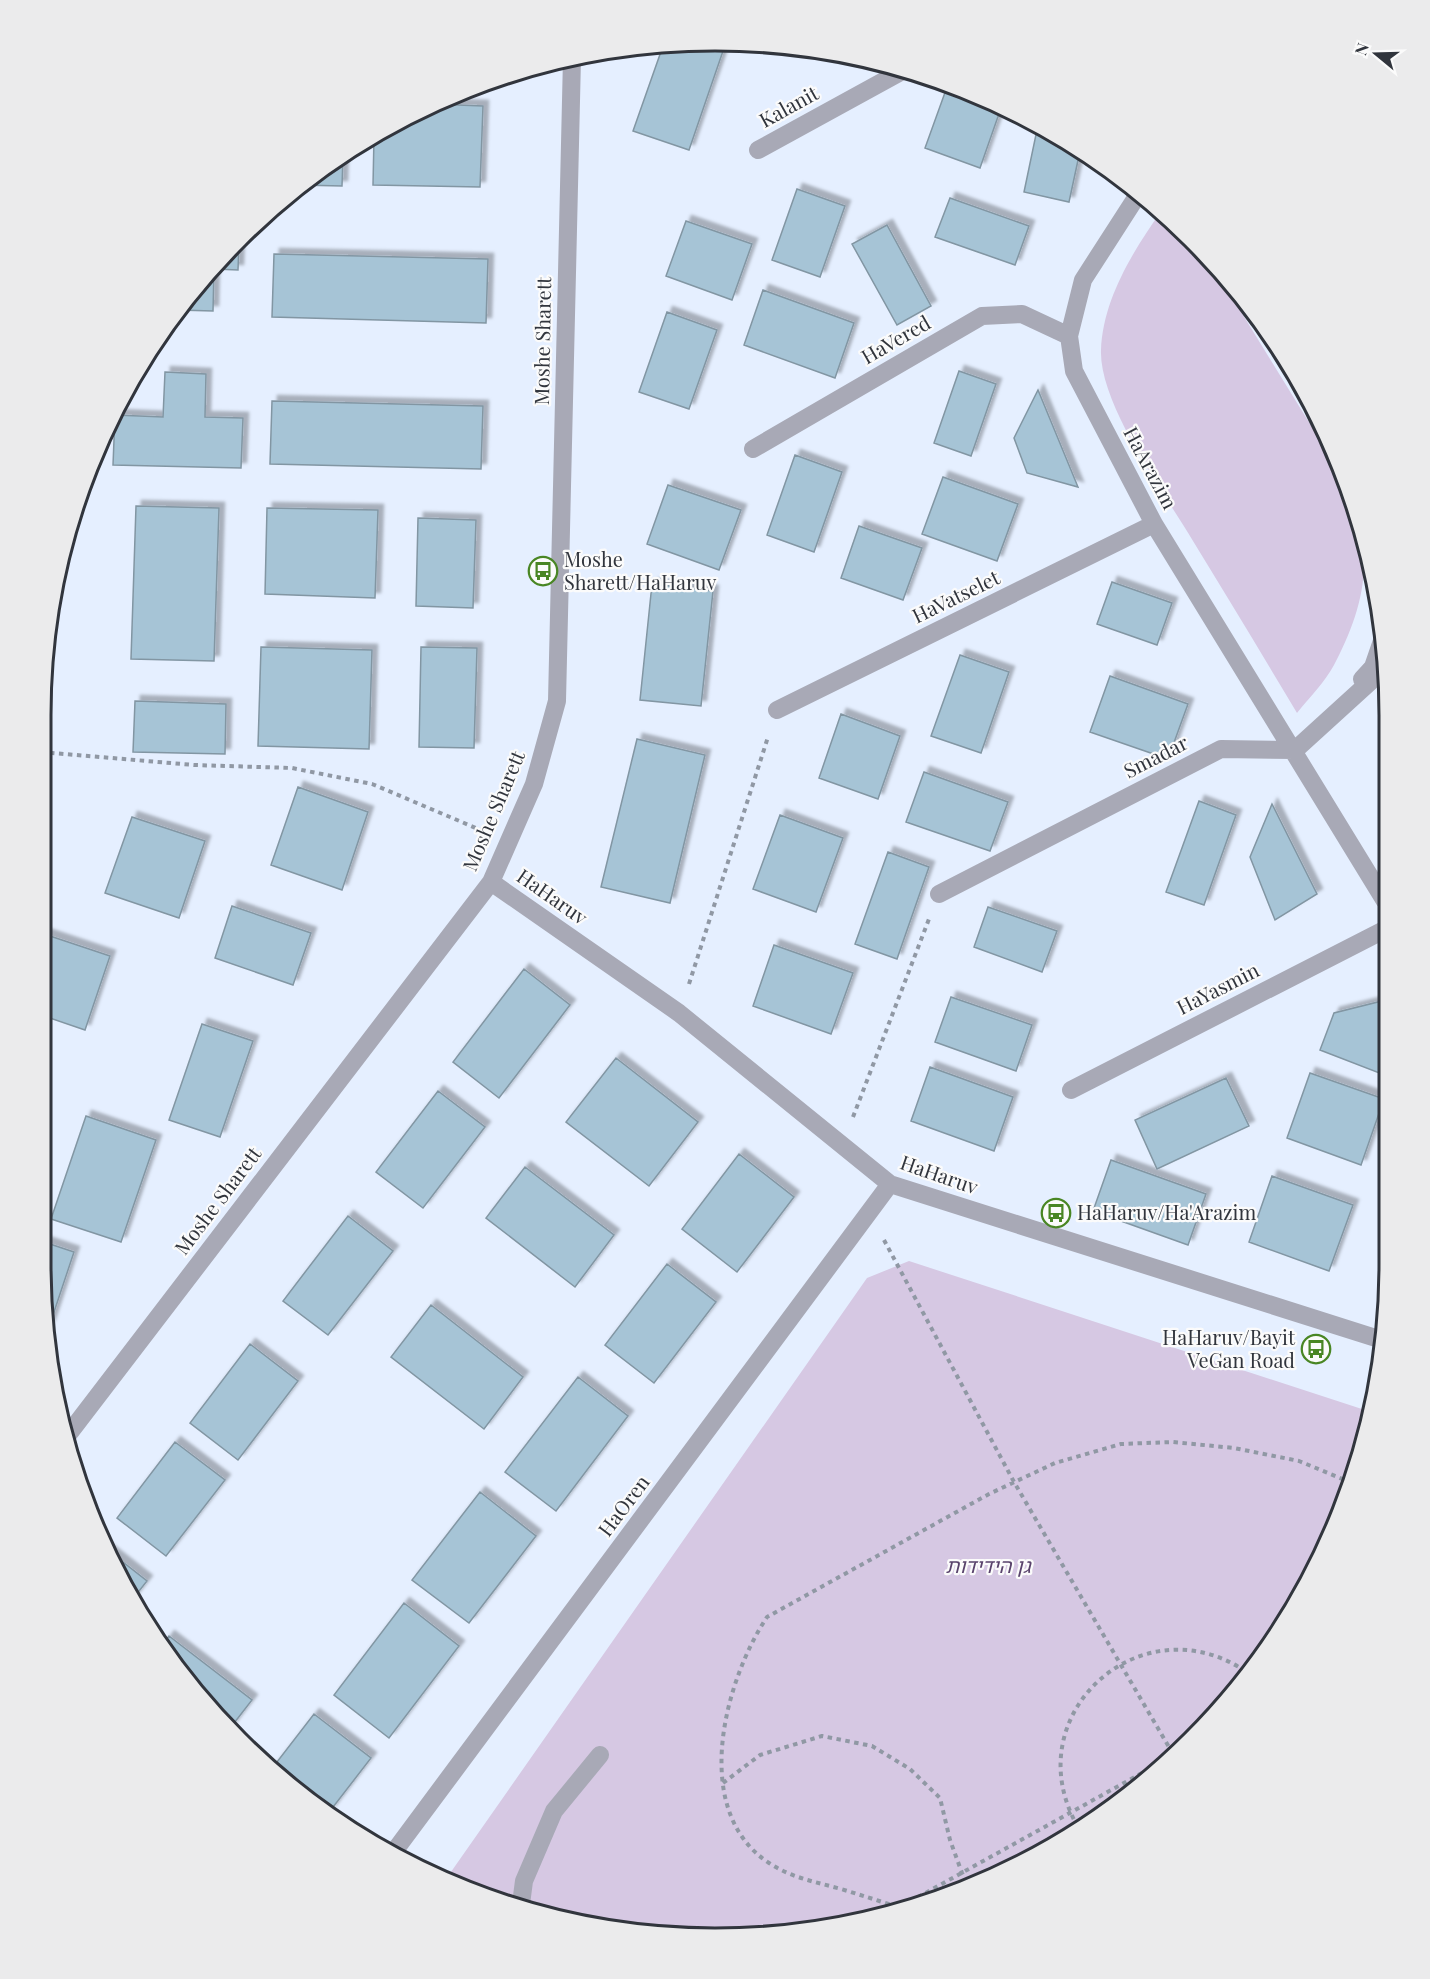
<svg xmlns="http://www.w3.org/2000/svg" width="1430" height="1979" font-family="'Playfair Display','Noto Sans Hebrew',serif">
  <defs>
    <filter id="shadow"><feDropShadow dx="5.5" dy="-5.5" stdDeviation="1.5" flood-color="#0004"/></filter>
  </defs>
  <rect width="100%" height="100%" fill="#e5efff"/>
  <path fill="#d6c8e3" d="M1162,210L1211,263L1339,471C1348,496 1360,524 1363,550C1368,589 1352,631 1334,665C1325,682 1309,698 1297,713C1263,656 1228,598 1193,541C1165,494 1099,404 1101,350C1103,299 1133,251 1162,210Z
    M909,1261L1368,1411L1354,1480L1299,1601L1222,1708L1126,1799L973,1887L803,1933L715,1938L584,1926L446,1879L867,1278Z"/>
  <path fill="#a6c4d6" stroke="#8296a3" stroke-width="1.5" filter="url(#shadow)" d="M671,42L698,43L723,51L689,150L633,131L664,43Z
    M792,46H803L848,57L845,64Z
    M947,87L1001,108L980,168L925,148Z
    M433,104L483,106L480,187L373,185L374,137L416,110Z
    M1038,125L1080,151L1069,202L1024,192Z
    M343,156L342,186L299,185L304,180Z
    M797,189L845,206L820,277L772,260Z
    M950,198L1029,226L1015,265L935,237Z
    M686,221L752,244L732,300L666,276Z
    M887,225L931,306L897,325L852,244Z
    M239,242L238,270L214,269L213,311L178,310L208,270Z
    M274,254L488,259L486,323L272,317Z
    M763,290L854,323L835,378L744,345Z
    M667,312L717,330L689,409L639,392Z
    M959,371L996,384L971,456L934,443Z
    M165,372L206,374L205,417L243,418L241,468L113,465L115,415L163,417Z
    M1038,390L1078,487L1027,473L1014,438Z
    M272,401L483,406L481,469L270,464Z
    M795,455L842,472L814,552L767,535Z
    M943,477L1018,504L997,561L922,534Z
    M668,485L741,510L719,570L647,544Z
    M136,506L219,508L214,661L131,659Z
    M267,508L378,510L375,598L265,594Z
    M418,518L476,520L473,608L416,606Z
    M859,526L922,548L903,600L841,578Z
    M1112,582L1172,603L1157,645L1097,624Z
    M652,584L713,591L701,706L640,700Z
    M261,647L372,650L369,749L258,746Z
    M421,647L477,648L474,748L419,747Z
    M960,655L1009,672L981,753L931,736Z
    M1110,676L1188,704L1168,759L1090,732Z
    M135,701L226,704L225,754L133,752Z
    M841,714L900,736L878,799L819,778Z
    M637,739L705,755L670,903L601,887Z
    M924,772L1008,802L990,851L906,822Z
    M298,787L368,812L342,890L271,865Z
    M1199,801L1236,815L1204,905L1166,892Z
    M1272,804L1317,894L1275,920L1250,857Z
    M780,815L843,838L816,912L753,889Z
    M132,817L205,841L179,918L105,893Z
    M888,852L929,867L897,959L855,944Z
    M232,906L311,933L293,985L215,958Z
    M988,907L1057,931L1042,972L974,947Z
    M41,933L110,956L85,1030L41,1015Z
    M774,945L853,973L831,1034L753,1006Z
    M524,969L570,1005L499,1098L453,1062Z
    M951,997L1032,1025L1016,1071L935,1042Z
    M1382,1001L1386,1010L1387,1076L1320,1050L1334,1013Z
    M202,1024L253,1041L220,1137L169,1120Z
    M616,1058L698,1122L649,1186L566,1122Z
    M930,1067L1013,1097L994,1151L911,1121Z
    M1310,1073L1384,1099L1361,1165L1287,1138Z
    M1226,1078L1249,1126L1157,1169L1135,1120Z
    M438,1091L485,1127L423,1208L376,1172Z
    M86,1116L156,1140L121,1242L51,1219Z
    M739,1154L794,1197L737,1272L682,1229Z
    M1111,1160L1206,1194L1188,1245L1093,1211Z
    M525,1167L614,1235L575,1287L486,1218Z
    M1272,1176L1353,1205L1329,1271L1249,1242Z
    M348,1216L393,1251L328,1335L283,1301Z
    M41,1241L74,1252L49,1327L40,1264Z
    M667,1264L716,1302L654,1383L605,1345Z
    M431,1305L523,1377L484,1429L391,1357Z
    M250,1344L298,1381L238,1460L190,1423Z
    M578,1377L628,1416L556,1511L505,1472Z
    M175,1442L225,1480L166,1556L117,1518Z
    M480,1492L536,1536L469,1623L412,1580Z
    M105,1548L147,1581L132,1600L110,1562Z
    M404,1603L459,1646L389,1738L334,1695Z
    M169,1636L252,1700L231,1727L161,1647Z
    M314,1714L371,1758L330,1811L270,1771Z"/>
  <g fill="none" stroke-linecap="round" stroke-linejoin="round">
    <path stroke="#9098a4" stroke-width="4" stroke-dasharray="4.5 4.5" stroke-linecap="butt" d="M41,752L194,765L292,768L372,784L483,831
      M689,984L768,737
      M853,1117L929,919
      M884,1240L1014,1482L1173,1754
      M723,1783L760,1755L822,1736L872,1746L910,1769L940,1798L950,1840L962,1873L971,1888
      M1078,1827C1013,1715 1143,1599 1248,1673
      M902,1906L1169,1758
      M898,1907C879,1901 861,1895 841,1889C816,1882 792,1878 769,1863C690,1811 724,1682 767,1617L989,1494L1055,1463L1121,1444L1173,1442L1234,1448L1299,1461L1352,1483"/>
    <path stroke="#a8a9b6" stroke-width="18" d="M758,150L904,70
      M1139,193L1083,280L1069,336L1074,371L1154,524L1385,901
      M753,449L982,316L1022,314L1069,336
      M1362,679L1373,667L1384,635
      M777,710L1154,524
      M491,882L679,1013L890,1184L1382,1340
      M939,894L1221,749L1295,750L1384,669
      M1071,1090L1386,929
      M64,1440L491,882L534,784L557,701L572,58
      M393,1853L890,1184
      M521,1904L524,1881L554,1811L600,1755"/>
  </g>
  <defs>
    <g id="bus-ring" transform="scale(1.5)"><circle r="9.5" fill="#fbfbfb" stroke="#498624" stroke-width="1.5"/><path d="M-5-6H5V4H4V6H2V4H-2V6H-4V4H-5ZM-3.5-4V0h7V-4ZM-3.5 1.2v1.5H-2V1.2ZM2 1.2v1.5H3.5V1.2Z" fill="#498624"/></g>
  </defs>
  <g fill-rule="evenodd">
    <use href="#bus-ring" x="543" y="571"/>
    <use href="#bus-ring" x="1056" y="1213"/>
    <use href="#bus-ring" x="1316" y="1349"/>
  </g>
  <g text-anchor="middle" stroke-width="4.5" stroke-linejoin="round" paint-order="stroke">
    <g font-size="20" fill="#31353d" stroke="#fbfbfb">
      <text transform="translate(789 107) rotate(-29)" y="7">Kalanit</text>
      <text transform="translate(896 340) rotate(-30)" y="7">HaVered</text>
      <text transform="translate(543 341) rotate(-89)" y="7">Moshe Sharett</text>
      <text transform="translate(1150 468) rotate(62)" y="7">HaArazim</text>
      <text transform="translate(956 597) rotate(-26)" y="7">HaVatselet</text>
      <text transform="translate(1156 757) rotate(-27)" y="7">Smadar</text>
      <text transform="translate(494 811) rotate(-67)" y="7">Moshe Sharett</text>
      <text transform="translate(552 897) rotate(35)" y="7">HaHaruv</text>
      <text transform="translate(1218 989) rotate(-27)" y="7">HaYasmin</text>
      <text transform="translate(939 1175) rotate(19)" y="7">HaHaruv</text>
      <text transform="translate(218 1201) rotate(-53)" y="7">Moshe Sharett</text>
      <text transform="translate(624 1506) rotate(-53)" y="7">HaOren</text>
    </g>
    <g font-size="20" fill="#31353d" stroke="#fbfbfb" text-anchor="start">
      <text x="564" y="567">Moshe<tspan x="564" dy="23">Sharett/HaHaruv</tspan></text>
      <text x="1077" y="1220">HaHaruv/Ha'Arazim</text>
      <text x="1295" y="1345" text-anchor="end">HaHaruv/Bayit<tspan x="1295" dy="23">VeGan Road</tspan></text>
    </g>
    <g font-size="20" font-style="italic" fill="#59436c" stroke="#fbfbfb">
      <text x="988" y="1573">גן הידידות</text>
    </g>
  </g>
  <path d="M0 0H1430V1979H0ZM715 51H715A664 664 0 0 1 1379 715V1264A664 664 0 0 1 715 1928H715A664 664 0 0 1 51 1264V715A664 664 0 0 1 715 51Z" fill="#ebebec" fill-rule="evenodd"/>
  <path fill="none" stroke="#31353d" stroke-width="3" d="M715 51H715A664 664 0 0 1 1379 715V1264A664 664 0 0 1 715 1928H715A664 664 0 0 1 51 1264V715A664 664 0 0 1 715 51Z"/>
  <g transform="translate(1376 54) rotate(289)" stroke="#fbfbfb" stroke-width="4.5" paint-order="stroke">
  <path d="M0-4.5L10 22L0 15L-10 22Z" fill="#31353d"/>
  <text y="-9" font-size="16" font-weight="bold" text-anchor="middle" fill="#31353d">N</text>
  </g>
</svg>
